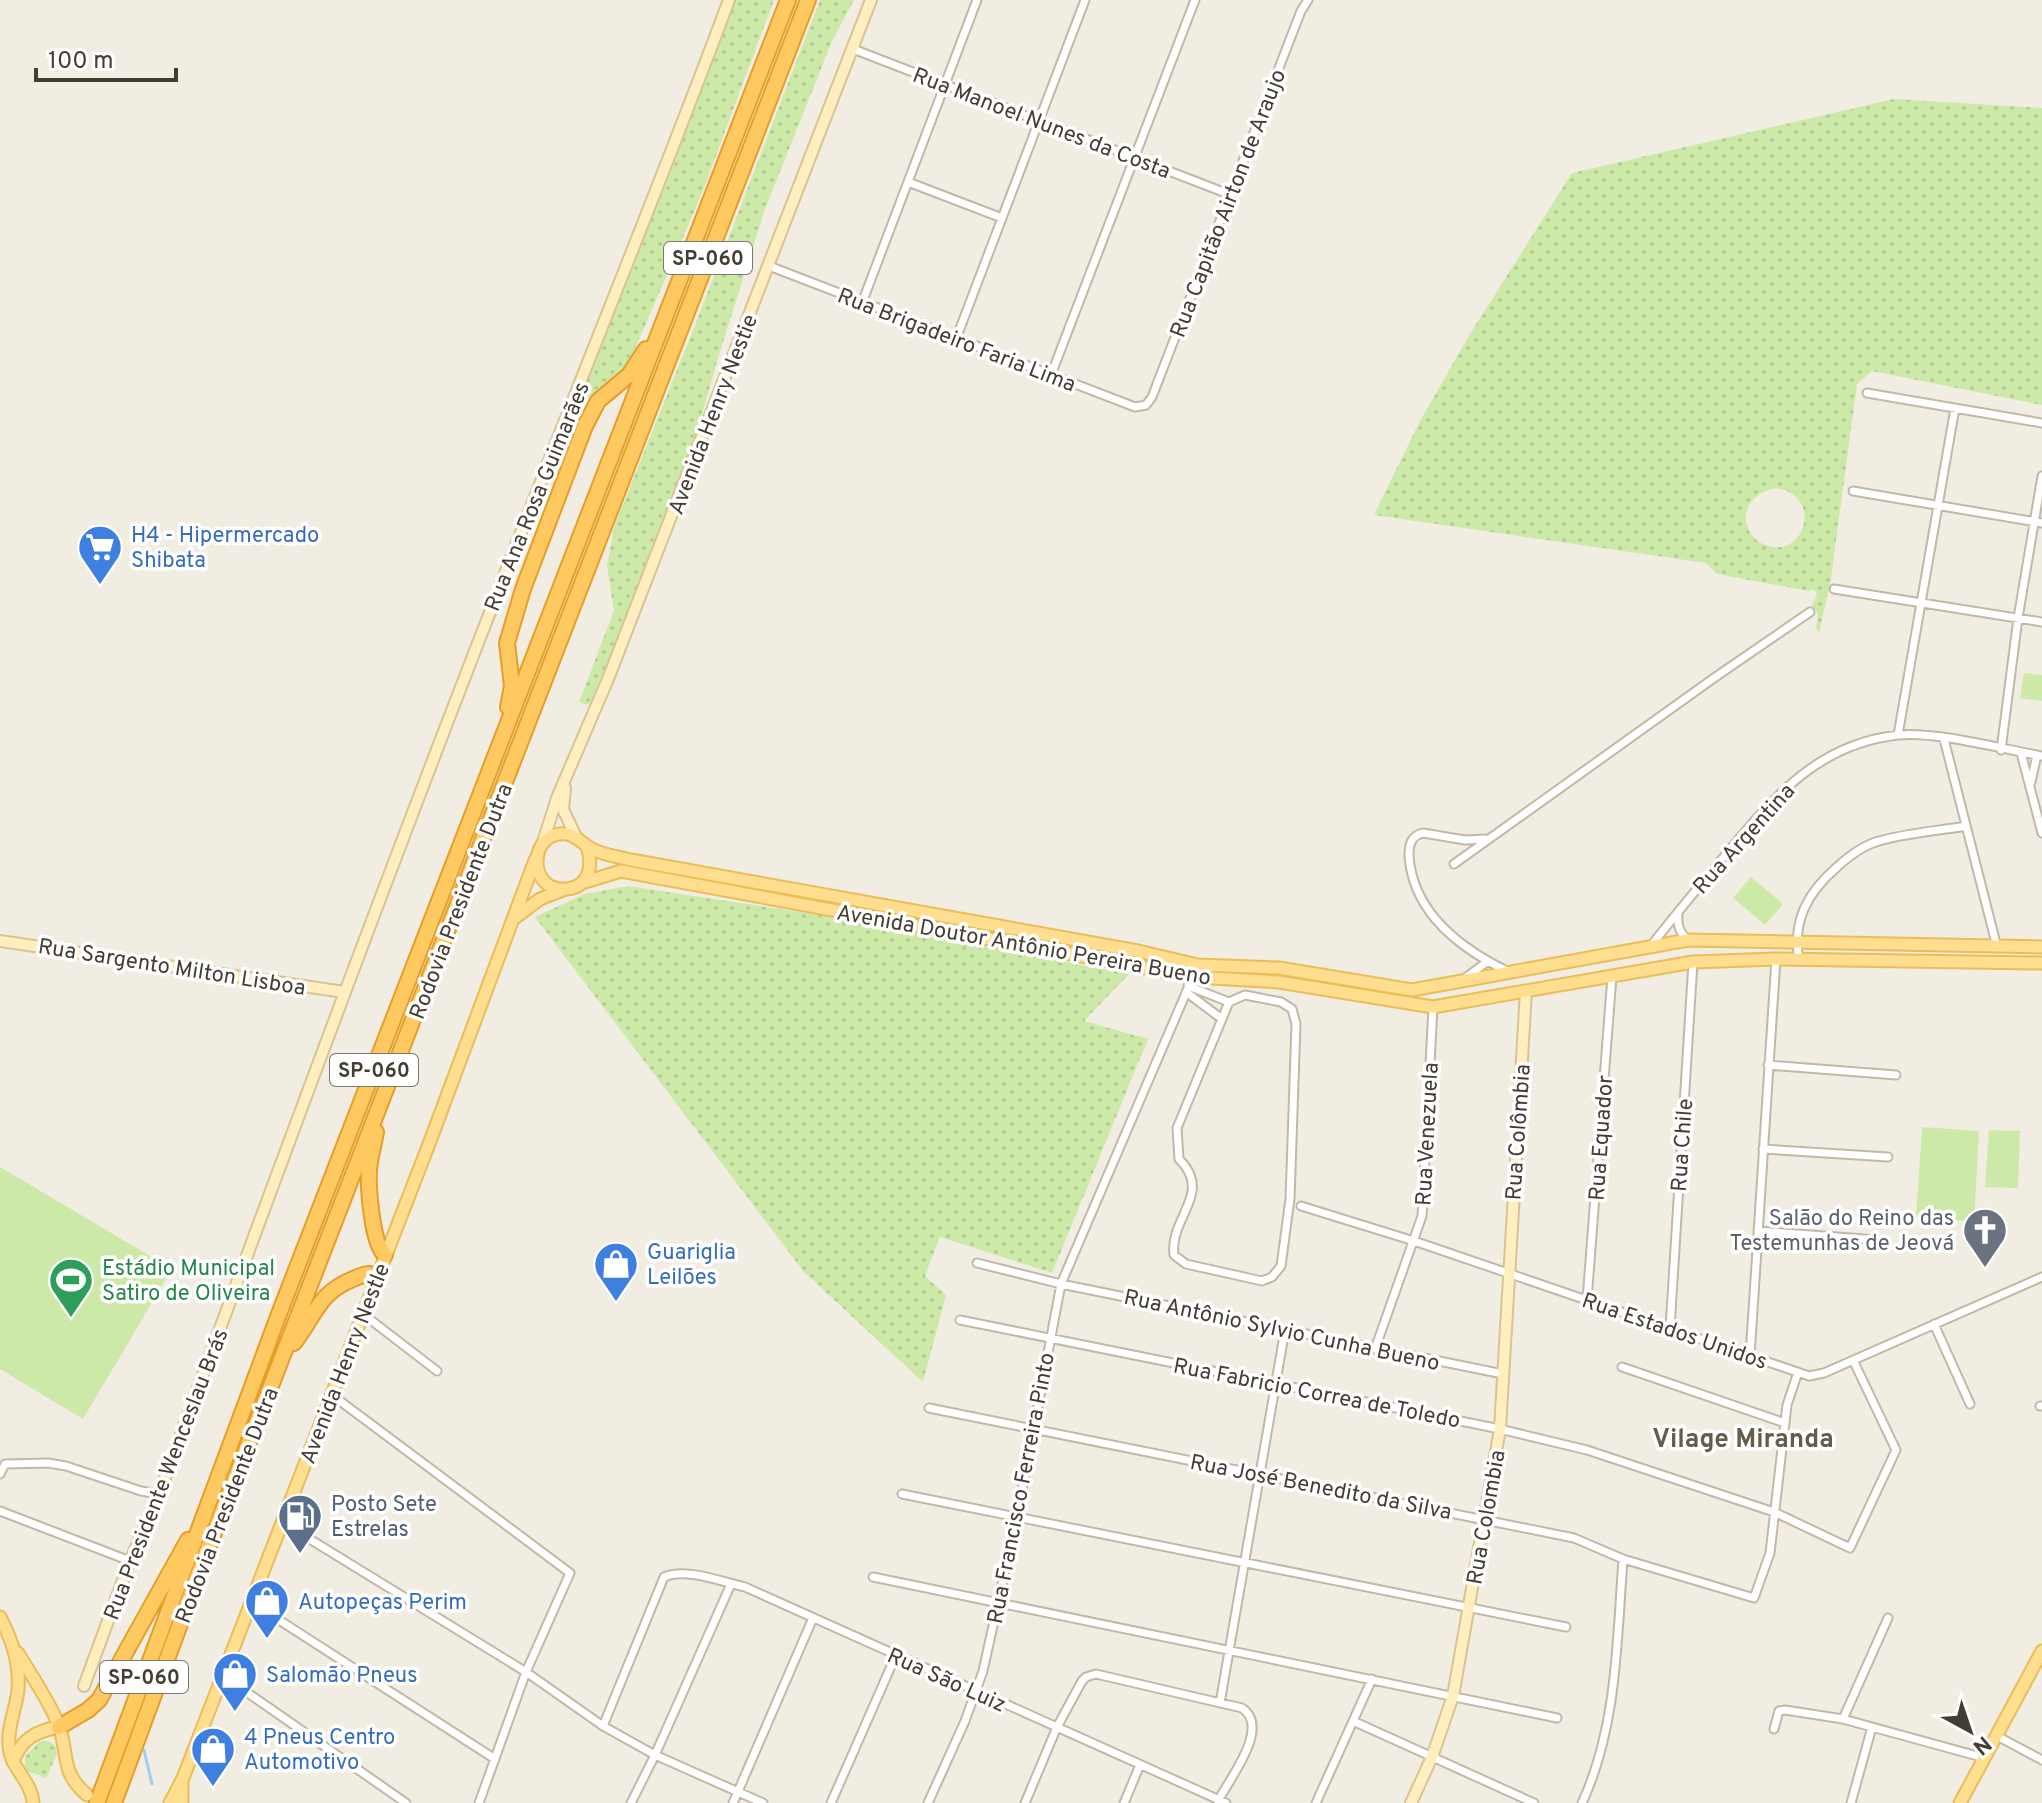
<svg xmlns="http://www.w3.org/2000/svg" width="2042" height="1803" font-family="Overpass,sans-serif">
  <defs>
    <pattern id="grass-dots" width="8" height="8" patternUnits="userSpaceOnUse" patternTransform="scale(2)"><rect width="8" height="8" fill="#cde9a8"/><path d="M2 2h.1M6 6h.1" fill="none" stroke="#b1c991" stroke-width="1.8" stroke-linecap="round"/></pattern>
  </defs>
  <rect width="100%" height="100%" fill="#f2ede3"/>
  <path fill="url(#grass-dots)" fill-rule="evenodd" d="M734,0H774L702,193L629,363L618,376L586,398L576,417L572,415Z
    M820,0H854L832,41L765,209L717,361L679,497L589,705L579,702L614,611L607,566L614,527L694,328Z
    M1894,99L2042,108V405L1872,371L1857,384L1831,578L1819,633L1816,628L1818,614L1812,606L1817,594L1814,589L1809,591L1717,574L1706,563L1374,515L1420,421L1470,334L1572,173ZM1776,488C1824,495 1805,560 1766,545C1758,543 1751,536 1748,528C1740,508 1756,491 1776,488Z
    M628,886L840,918L1129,974L1084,1021L1148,1039L1052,1273L940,1237L925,1276L946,1295L923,1382L804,1272L535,917L585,894Z
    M40,1741H49L56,1747L57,1754L46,1778L25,1770V1756Z"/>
  <path fill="#cde9a8" d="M2024,673L2042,675V701L2020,698Z
    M1751,877L1783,904L1765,925L1733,898Z
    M1922,1127L1979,1131L1974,1221L1916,1219Z
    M1989,1130L2020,1131L2018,1188L1985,1187Z
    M0,1167L172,1269L83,1419L0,1369Z"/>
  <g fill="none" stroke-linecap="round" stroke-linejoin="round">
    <path stroke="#9ad0f3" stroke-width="3" d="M144,1750L152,1784"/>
    <g stroke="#c1b8a8" stroke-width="11">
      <path id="street" d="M853,49L1231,195
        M908,182L1002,218
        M769,266L1135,407L1146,405L1152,397L1301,11L1308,0
        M862,303L977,0
        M956,339L1085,0
        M1051,375L1195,0
        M1867,393L2042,423
        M1853,491L2042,523
        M1834,589L2042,622
        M1898,735L1955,408
        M1944,739L1997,947
        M2001,750L2018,618L2042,476
        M2021,753L2042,833
        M2031,782L2037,755
        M1485,839L1465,840L1423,833C1411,836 1409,844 1409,856C1413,913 1461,949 1509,972
        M1454,864L1714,678L1810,612
        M1678,913C1677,925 1679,932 1688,940
        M1650,947C1675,915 1701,884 1727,853C1775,796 1818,744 1898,735C1936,731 2002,749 2042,756
        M1799,961C1792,921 1807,893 1837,867C1848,857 1864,845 1879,841C1907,833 1937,831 1966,826
        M1464,979L1488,961
        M1188,986L1229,1002
        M1186,992L1222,1019
        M1245,995L1281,1002L1292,1009L1296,1024L1290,1199L1281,1266L1272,1277L1262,1281L1186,1264L1174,1255C1169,1217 1214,1194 1179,1159L1177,1128L1229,1002Z
        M1768,1065L1896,1075
        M1763,1149L1888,1157
        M1301,1206L1414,1241L1809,1376L1824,1373L2042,1277
        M1758,1231L1877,1240
        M977,1263L1061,1284L1503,1374
        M1587,1300L1612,976
        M363,1314L437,1371
        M960,1320L1500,1429L1587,1450L1774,1512L1850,1548L1896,1450L1853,1360
        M1934,1324L1970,1404
        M1670,1328L1693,962
        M1375,1349L1422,1216L1433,1007
        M1750,1356L1776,959
        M1622,1367L1785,1423
        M332,1395L570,1573L526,1672L479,1803
        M2040,1406H2042
        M929,1408L1574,1538L1623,1559L1754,1598L1770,1553L1787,1405L1798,1372
        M0,1474L5,1464L48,1463L66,1466L141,1491L159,1494
        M902,1494L1566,1627
        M0,1511L130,1561
        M282,1522L526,1672L603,1726L655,1755L763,1803
        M873,1577L1557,1718
        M251,1602L495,1759
        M222,1675L406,1803
        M1220,1703L1285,1330
        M1843,1719L1888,1618
        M1353,1721L1534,1803
        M603,1726L664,1577C685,1567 722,1582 745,1587L1226,1803
        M1774,1729L1779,1711L1785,1710L1843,1719L1985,1758
        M1997,1736L2042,1760
        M631,1803L655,1755L731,1584
        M733,1803L813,1618
        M831,1803L896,1655
        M928,1803L965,1721L983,1671L1017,1517L1061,1284L1198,965
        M1025,1803L1057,1727L1082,1681L1086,1677L1096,1674L1242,1708C1271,1727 1230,1778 1218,1801
        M1124,1803L1140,1765
        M1316,1803L1372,1679
        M1582,1803C1617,1728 1617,1640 1623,1559
        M1851,1803L1872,1727"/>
    </g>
    <g stroke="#d9c491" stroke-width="14">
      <path id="secondary" d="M565,788L563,809L576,837
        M543,842L557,798L608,679L871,0
        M0,941L344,992
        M84,1686L130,1561L159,1494C271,1190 383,886 501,584C576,389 656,196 729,0
        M1411,1803L1432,1757L1453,1696L1500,1429L1526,991"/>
    </g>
    <g stroke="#e9bd5a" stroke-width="15">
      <path id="primary" d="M587,846C593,864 590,887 567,889C526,893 528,829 567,834C578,836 584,846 594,850C605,855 619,857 631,860L1138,951L1198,965L1279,968L1412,990L1688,940L2042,947
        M585,882L621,871L1195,977L1279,982L1433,1007L1693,962L1776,959L2042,963
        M516,917L540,899L563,890
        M0,1617C12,1640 20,1663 18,1690C16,1709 7,1727 9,1746C10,1768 32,1781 33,1803
        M18,1653C31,1675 50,1702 59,1726C69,1755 60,1772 87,1795
        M13,1762C21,1739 36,1731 59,1727
        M170,1803L183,1778L429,1144L535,860
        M182,1803V1783
        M1960,1803L2042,1651"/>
    </g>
    <g stroke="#e59e2a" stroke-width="18">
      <path id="highway" d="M508,707L512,686L507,643L523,589L585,426L598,401L629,375L646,349
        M376,1132C374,1144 370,1157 369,1170C368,1188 372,1244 385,1255
        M294,1343C315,1316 318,1293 353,1279C363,1275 368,1272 378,1276
        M59,1727L88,1710L99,1700L188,1540
        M97,1803L279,1314L788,0
        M114,1803L207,1551L808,0"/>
    </g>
    <use href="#street" stroke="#fff" stroke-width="7"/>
    <use href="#secondary" stroke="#ffefc0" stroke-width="10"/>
    <use href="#primary" stroke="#ffde8f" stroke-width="11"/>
    <use href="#highway" stroke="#ffc961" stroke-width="14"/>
  </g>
  <defs>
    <g id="supermarket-pin" transform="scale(2.3)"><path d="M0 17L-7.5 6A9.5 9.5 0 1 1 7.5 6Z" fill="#3f7fe0" stroke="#fff"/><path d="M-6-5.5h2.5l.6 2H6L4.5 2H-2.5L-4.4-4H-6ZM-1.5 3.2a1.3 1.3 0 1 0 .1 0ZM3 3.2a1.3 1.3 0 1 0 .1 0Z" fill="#fff"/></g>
    <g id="church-pin" transform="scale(2.3)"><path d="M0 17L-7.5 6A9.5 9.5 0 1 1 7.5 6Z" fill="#6b7280" stroke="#fff"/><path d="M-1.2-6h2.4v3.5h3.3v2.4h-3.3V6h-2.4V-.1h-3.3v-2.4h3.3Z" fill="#fff"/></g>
    <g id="shop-pin" transform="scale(2.3)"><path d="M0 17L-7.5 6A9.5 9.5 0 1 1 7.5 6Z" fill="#3f7fe0" stroke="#fff"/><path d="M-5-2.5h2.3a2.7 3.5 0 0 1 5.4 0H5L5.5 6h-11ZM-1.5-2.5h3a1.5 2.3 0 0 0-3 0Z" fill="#fff"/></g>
    <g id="stadium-pin" transform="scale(2.3)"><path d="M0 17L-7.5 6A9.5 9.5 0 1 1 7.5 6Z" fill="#2e9e5b" stroke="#fff"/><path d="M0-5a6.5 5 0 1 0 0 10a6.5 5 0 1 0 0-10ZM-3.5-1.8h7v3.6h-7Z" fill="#fff"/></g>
    <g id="fuel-pin" transform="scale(2.3)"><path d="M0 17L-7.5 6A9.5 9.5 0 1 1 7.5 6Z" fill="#5c6f8a" stroke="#fff"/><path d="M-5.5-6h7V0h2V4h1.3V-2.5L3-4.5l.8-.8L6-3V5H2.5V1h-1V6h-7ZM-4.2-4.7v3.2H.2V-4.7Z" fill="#fff"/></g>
  </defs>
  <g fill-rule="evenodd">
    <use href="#supermarket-pin" x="100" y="547"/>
    <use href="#church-pin" x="1985" y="1230"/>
    <use href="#shop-pin" x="616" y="1264"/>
    <use href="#stadium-pin" x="71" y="1280"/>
    <use href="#fuel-pin" x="300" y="1516"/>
    <use href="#shop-pin" x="267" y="1601"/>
    <use href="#shop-pin" x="235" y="1674"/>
    <use href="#shop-pin" x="213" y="1749"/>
  </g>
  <g text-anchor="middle" stroke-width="7" stroke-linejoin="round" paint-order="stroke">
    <g fill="#fff" stroke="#7c7770" stroke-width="2">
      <rect x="664" y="242" width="88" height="32" rx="6"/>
      <rect x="330" y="1054" width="88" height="32" rx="6"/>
      <rect x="100" y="1661" width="88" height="32" rx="6"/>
    </g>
    <g font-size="20" font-weight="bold" fill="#443d33">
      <text x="708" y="265">SP-060</text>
      <text x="374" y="1077">SP-060</text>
      <text x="144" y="1684">SP-060</text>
    </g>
    <g font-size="22" fill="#443d33" stroke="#fff">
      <text transform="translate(1042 122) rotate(21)" y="8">Rua Manoel Nunes da Costa</text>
      <text transform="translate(1227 203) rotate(-69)" y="8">Rua Capitão Airton de Araujo</text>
      <text transform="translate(957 339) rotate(21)" y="8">Rua Brigadeiro Faria Lima</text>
      <text transform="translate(712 414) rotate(-69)" y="8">Avenida Henry Nestie</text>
      <text transform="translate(536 496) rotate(-68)" y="8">Rua Ana Rosa Guimarães</text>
      <text transform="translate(1743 838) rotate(-48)" y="8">Rua Argentina</text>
      <text transform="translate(460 901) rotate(-69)" y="8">Rodovia Presidente Dutra</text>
      <text transform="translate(1024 944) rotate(10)" y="8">Avenida Doutor Antônio Pereira Bueno</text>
      <text transform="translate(172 966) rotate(9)" y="8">Rua Sargento Milton Lisboa</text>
      <text transform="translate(1517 1132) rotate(-86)" y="8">Rua Colômbia</text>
      <text transform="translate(1426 1134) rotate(-87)" y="8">Rua Venezuela</text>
      <text transform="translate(1600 1138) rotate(-86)" y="8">Rua Equador</text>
      <text transform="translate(1681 1145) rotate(-86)" y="8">Rua Chile</text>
      <text transform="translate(1282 1329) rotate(12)" y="8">Rua Antônio Sylvio Cunha Bueno</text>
      <text transform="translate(1675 1330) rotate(19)" y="8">Rua Estados Unidos</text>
      <text transform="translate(344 1363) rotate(-69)" y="8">Avenida Henry Nestle</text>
      <text transform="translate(1317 1392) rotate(11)" y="8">Rua Fabricio Correa de Toledo</text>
      <text transform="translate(165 1474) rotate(-69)" y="8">Rua Presidente Wenceslau Brás</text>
      <text transform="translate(1321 1486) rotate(11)" y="8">Rua José Benedito da Silva</text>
      <text transform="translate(1020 1488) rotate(-79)" y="8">Rua Francisco Ferreira Pinto</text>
      <text transform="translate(226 1505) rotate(-69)" y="8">Rodovia Presidente Dutra</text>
      <text transform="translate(1485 1517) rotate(-80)" y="8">Rua Colombia</text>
      <text transform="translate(947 1679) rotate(24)" y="8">Rua São Luiz</text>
    </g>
    <g font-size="22" fill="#366cbe" stroke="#fff" text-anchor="start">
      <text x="131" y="542">H4 - Hipermercado<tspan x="131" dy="25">Shibata</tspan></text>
      <text x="647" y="1259">Guariglia<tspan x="647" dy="25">Leilões</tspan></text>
      <text x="298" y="1609">Autopeças Perim</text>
      <text x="266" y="1682">Salomão Pneus</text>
      <text x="244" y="1744">4 Pneus Centro<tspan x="244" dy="25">Automotivo</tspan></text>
    </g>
    <g font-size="22" fill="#5b616d" stroke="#fff" text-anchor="end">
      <text x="1954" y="1225">Salão do Reino das<tspan x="1954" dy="25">Testemunhas de Jeová</tspan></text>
    </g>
    <g font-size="22" fill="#27864d" stroke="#fff" text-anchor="start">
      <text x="102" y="1275">Estádio Municipal<tspan x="102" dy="25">Satiro de Oliveira</tspan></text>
    </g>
    <g font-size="22" fill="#4e5e75" stroke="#fff" text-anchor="start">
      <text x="331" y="1511">Posto Sete<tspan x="331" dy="25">Estrelas</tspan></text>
    </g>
    <g font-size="26" font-weight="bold" fill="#685b49" stroke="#fff">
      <text x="1743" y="1447">Vilage Miranda</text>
    </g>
  </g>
  <g transform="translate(1970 1731) rotate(140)" stroke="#ffffff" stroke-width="6" paint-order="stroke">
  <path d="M0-6L14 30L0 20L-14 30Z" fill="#443d33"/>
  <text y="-12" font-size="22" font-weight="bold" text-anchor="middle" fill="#443d33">N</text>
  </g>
  <path d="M36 68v12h140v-12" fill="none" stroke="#443d33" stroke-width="4"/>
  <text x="48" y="68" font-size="24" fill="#443d33" stroke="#ffffff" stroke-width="6" paint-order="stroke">100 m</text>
</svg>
